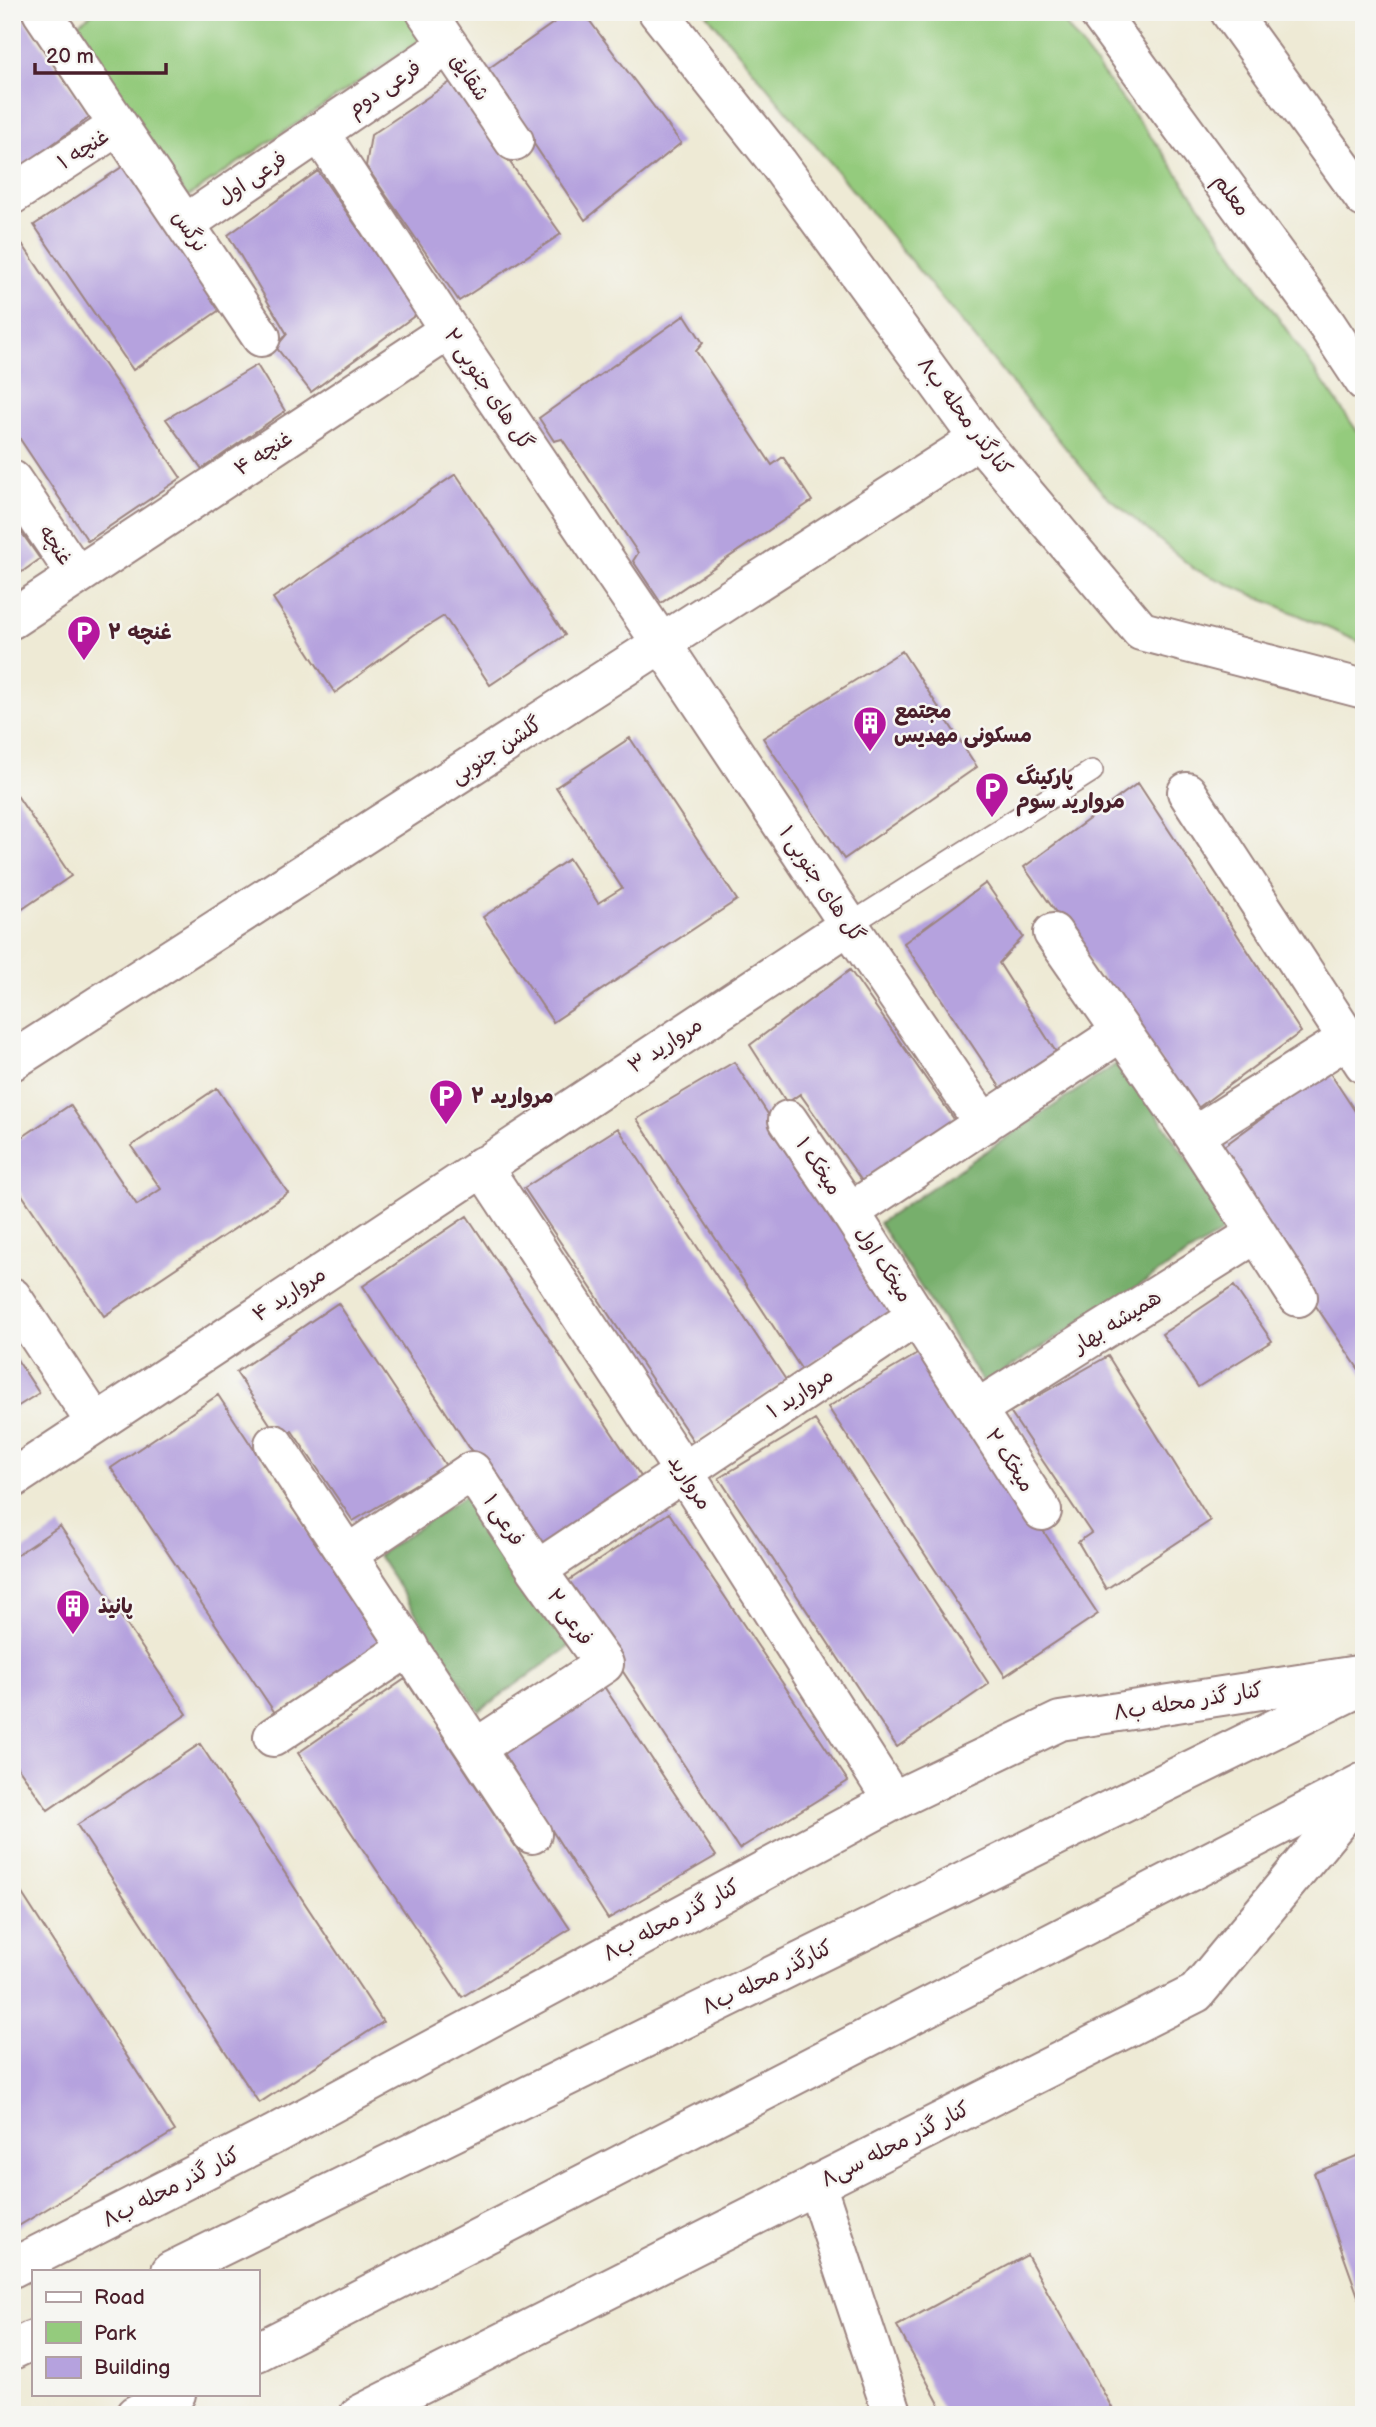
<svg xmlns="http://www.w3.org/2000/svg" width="1376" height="2427" font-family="'Balsamiq Sans','Playpen Sans Arabic',sans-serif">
  <rect width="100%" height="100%" fill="#f6f6f2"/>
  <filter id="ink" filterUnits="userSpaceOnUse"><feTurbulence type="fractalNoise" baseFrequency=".0143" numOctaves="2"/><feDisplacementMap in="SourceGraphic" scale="14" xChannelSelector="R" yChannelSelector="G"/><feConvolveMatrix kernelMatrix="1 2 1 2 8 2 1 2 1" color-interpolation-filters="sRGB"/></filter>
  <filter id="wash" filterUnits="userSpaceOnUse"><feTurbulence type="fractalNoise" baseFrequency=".00686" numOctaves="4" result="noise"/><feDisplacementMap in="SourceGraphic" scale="28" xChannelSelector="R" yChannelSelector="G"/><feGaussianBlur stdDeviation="1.57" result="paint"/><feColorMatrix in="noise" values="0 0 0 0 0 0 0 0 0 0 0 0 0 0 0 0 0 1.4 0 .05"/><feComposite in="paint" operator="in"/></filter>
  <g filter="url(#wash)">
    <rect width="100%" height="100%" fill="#eeead5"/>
    <path fill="#94cb7d" stroke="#6f7554" stroke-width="2" d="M95,12H407L424,38L187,197L73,27Z
      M705,12H1056L1164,154L1364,441V644L1194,569L1102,492Z"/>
    <path fill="#77af6c" stroke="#60674c" stroke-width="2" d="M1121,1061L1232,1226L984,1384L879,1223Z
      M468,1494L570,1646L479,1711L378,1555Z"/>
    <g id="blocks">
      <path fill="#b5a2de" d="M12,12H19L90,117L12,174Z
        M569,12H583L681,143L585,220L485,71Z
        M452,81L561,234L459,301L366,166L371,135Z
        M125,165L221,309L133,370L34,225Z
        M318,171L417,314L311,392L276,347L287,334L228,235Z
        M12,229L181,478L88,541L12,427Z
        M685,315L703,343L696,351L772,465L783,457L812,501L661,603L633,561L638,553L562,439L554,441L539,418Z
        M257,365L285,411L202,469L166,419Z
        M456,474L565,635L490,685L444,616L415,634L335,693L273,598Z
        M12,519L40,559L12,579Z
        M902,651L977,767L844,859L763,738Z
        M630,738L737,900L553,1022L483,917L569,859L598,903L622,888L556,787Z
        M1138,783L1301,1032L1195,1110L1024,867Z
        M12,788L71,876L12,916Z
        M986,883L1023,937L999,963L1056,1052L1004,1093L904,943Z
        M850,970L956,1122L862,1181L800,1094L787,1103L750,1045Z
        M734,1062L895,1308L802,1370L637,1119Z
        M1328,1070L1364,1125V1377L1213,1154Z
        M217,1088L288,1193L104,1316L12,1180V1144L70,1105L137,1205L161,1189L131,1146Z
        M618,1128L786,1380L694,1442L524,1188Z
        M467,1216L646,1484L538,1552L363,1286Z
        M1234,1286L1272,1341L1198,1387L1162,1334Z
        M338,1303L446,1466L353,1521L292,1431L279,1438L236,1372Z
        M924,1350L1098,1614L1005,1676L828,1407Z
        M12,1352L39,1393L12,1410Z
        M1108,1356L1210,1521L1106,1589L1078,1542L1091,1533L1010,1412Z
        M218,1395L383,1645L275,1713L111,1468Z
        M815,1420L989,1684L897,1747L719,1478Z
        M669,1513L848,1781L739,1849L565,1583Z
        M60,1526L187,1714L48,1810L12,1759V1558Z
        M405,1679L570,1929L462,1997L298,1753Z
        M603,1685L716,1856L608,1919L503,1753Z
        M200,1744L383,2022L259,2103L77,1825Z
        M12,1878L175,2131L12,2230Z
        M1364,2153V2310H1363L1314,2173Z
        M1027,2255L1116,2415H945L897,2326Z"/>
    </g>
  </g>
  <g filter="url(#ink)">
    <use href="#blocks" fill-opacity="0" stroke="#9c8480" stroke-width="2"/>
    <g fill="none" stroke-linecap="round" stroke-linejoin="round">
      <g stroke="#9c8480" stroke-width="24">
        <path id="service" d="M849,925L1092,771"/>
      </g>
      <g stroke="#9c8480" stroke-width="42">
        <path id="minor" d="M42,12L261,337
          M426,12L514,141
          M319,132L449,330
          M12,195L118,126
          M185,224L448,45
          M1187,792L1364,1064
          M849,925L984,1124
          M1053,933L1194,1136L1298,1297
          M788,1120L850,1212L1042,1511
          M1194,1136L1347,1039
          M850,1212L1121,1032
          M977,1409L1257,1233
          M274,1444L532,1834
          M348,1554L472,1471L537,1570L604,1664L476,1748
          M537,1570L917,1316
          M273,1737L409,1647
          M816,2184L893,2415"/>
      </g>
      <g stroke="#9c8480" stroke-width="42">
        <path id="tertiary" d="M658,12L778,163L979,439L1141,631L1364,689
          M12,480L77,576
          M12,619L449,330L662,644L849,925L12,1479
          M12,1061L979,439
          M482,1166L683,1471L893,1801
          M12,1297L95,1422
          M12,2268L273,2135L893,1801L1060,1721L1364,1674
          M359,2415L1196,1993L1364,1790"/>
      </g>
      <g stroke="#9c8480" stroke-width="42">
        <path id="secondary" d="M1098,12L1327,325L1364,381
          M1230,12L1364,198
          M171,2271L1364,1685
          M12,2350L33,2340
          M257,2352L1364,1782
          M135,2415L176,2394"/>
      </g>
      <use href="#service" stroke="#fff" stroke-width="21"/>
      <use href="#minor" stroke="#fff" stroke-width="38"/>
      <use href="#tertiary" stroke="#fff" stroke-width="38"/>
      <use href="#secondary" stroke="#fff" stroke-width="38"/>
    </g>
  </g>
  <defs>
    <g id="parking-pin" transform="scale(1.75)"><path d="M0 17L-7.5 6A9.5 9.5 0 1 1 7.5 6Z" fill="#b5179e" stroke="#f6f6f2"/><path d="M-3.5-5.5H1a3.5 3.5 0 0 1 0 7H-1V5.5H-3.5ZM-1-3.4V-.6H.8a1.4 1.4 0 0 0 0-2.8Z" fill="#fff"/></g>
    <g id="building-pin" transform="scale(1.75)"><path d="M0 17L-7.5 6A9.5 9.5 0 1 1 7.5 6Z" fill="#b5179e" stroke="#f6f6f2"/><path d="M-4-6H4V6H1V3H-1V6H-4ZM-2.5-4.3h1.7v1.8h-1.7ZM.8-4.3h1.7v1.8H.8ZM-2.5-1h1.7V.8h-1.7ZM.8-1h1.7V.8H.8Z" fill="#fff"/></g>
  </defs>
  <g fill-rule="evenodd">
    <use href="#parking-pin" x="84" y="632"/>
    <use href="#building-pin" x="870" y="723"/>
    <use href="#parking-pin" x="992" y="789"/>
    <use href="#parking-pin" x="446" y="1096"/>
    <use href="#building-pin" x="73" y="1606"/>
  </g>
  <g text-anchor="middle" stroke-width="5" stroke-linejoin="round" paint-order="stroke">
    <g font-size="21" fill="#4a1f2b" stroke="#f6f6f2">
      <text transform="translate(470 77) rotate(56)" y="7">شقایق</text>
      <text transform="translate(384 88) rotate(-34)" y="7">فرعی دوم</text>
      <text transform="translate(83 149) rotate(-33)" y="7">غنچه ۱</text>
      <text transform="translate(252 178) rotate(-34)" y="7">فرعی اول</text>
      <text transform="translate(1232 195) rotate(54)" y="7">معلم</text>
      <text transform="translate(190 231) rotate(56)" y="7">نرگس</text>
      <text transform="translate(489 389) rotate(56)" y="7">گل های جنوبی ۲</text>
      <text transform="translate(965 416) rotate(53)" y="7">کنارگذر محله ب۸</text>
      <text transform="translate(263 453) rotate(-33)" y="7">غنچه ۴</text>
      <text transform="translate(56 545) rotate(56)" y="7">غنچه</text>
      <text transform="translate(496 750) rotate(-33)" y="7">گلشن جنوبی</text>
      <text transform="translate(822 884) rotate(56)" y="7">گل های جنوبی ۱</text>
      <text transform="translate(665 1045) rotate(-33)" y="7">مروارید ۳</text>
      <text transform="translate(819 1166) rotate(56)" y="7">میخک ۱</text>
      <text transform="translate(884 1264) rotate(57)" y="7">میخک اول</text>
      <text transform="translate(289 1294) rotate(-33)" y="7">مروارید ۴</text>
      <text transform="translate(1117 1321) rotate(-32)" y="7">همیشه بهار</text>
      <text transform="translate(800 1393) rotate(-33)" y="7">مروارید ۱</text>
      <text transform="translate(1010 1460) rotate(57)" y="7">میخک ۲</text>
      <text transform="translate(690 1482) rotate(57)" y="7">مروارید</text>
      <text transform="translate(504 1520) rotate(57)" y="7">فرعی ۱</text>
      <text transform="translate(570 1617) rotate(55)" y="7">فرعی ۲</text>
      <text transform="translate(1188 1701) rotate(-9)" y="7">کنار گذر محله ب۸</text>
      <text transform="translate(671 1920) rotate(-28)" y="7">کنار گذر محله ب۸</text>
      <text transform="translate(767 1977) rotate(-26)" y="7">کنارگذر محله ب۸</text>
      <text transform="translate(895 2144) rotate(-27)" y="7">کنار گذر محله سی۸</text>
      <text transform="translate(171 2187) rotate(-27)" y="7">کنار گذر محله ب۸</text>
    </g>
    <g font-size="21" font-weight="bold" fill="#4a1f2b" stroke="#f6f6f2" text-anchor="start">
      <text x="108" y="639">غنچه ۲</text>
      <text x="894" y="718">مجتمع<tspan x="894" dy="24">مسکونی مهدیس</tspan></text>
      <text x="1016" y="784">پارکینگ<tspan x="1016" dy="24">مروارید سوم</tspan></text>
      <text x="471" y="1103">مروارید ۲</text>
      <text x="98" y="1613">پانیذ</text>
    </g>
  </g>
  <rect width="1376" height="2427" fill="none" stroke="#f6f6f2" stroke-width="42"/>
  <rect x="32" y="2270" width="228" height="126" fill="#f6f6f2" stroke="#b1a0a2" stroke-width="2"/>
  <rect x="46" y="2292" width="35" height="10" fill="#ffffff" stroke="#b1a0a2" stroke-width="2"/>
  <text x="94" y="2304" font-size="21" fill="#4a1f2b">Road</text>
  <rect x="46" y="2322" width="35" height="21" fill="#94cb7d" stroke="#b1a0a2" stroke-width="2"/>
  <text x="94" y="2340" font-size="21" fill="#4a1f2b">Park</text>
  <rect x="46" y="2357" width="35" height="21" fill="#b5a2de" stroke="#b1a0a2" stroke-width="2"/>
  <text x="94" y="2374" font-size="21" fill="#4a1f2b">Building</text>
  <path d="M35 63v10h131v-10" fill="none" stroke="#4a1f2b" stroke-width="3.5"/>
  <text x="46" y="63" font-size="21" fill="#4a1f2b" stroke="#f6f6f2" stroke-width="5" paint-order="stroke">20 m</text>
</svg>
